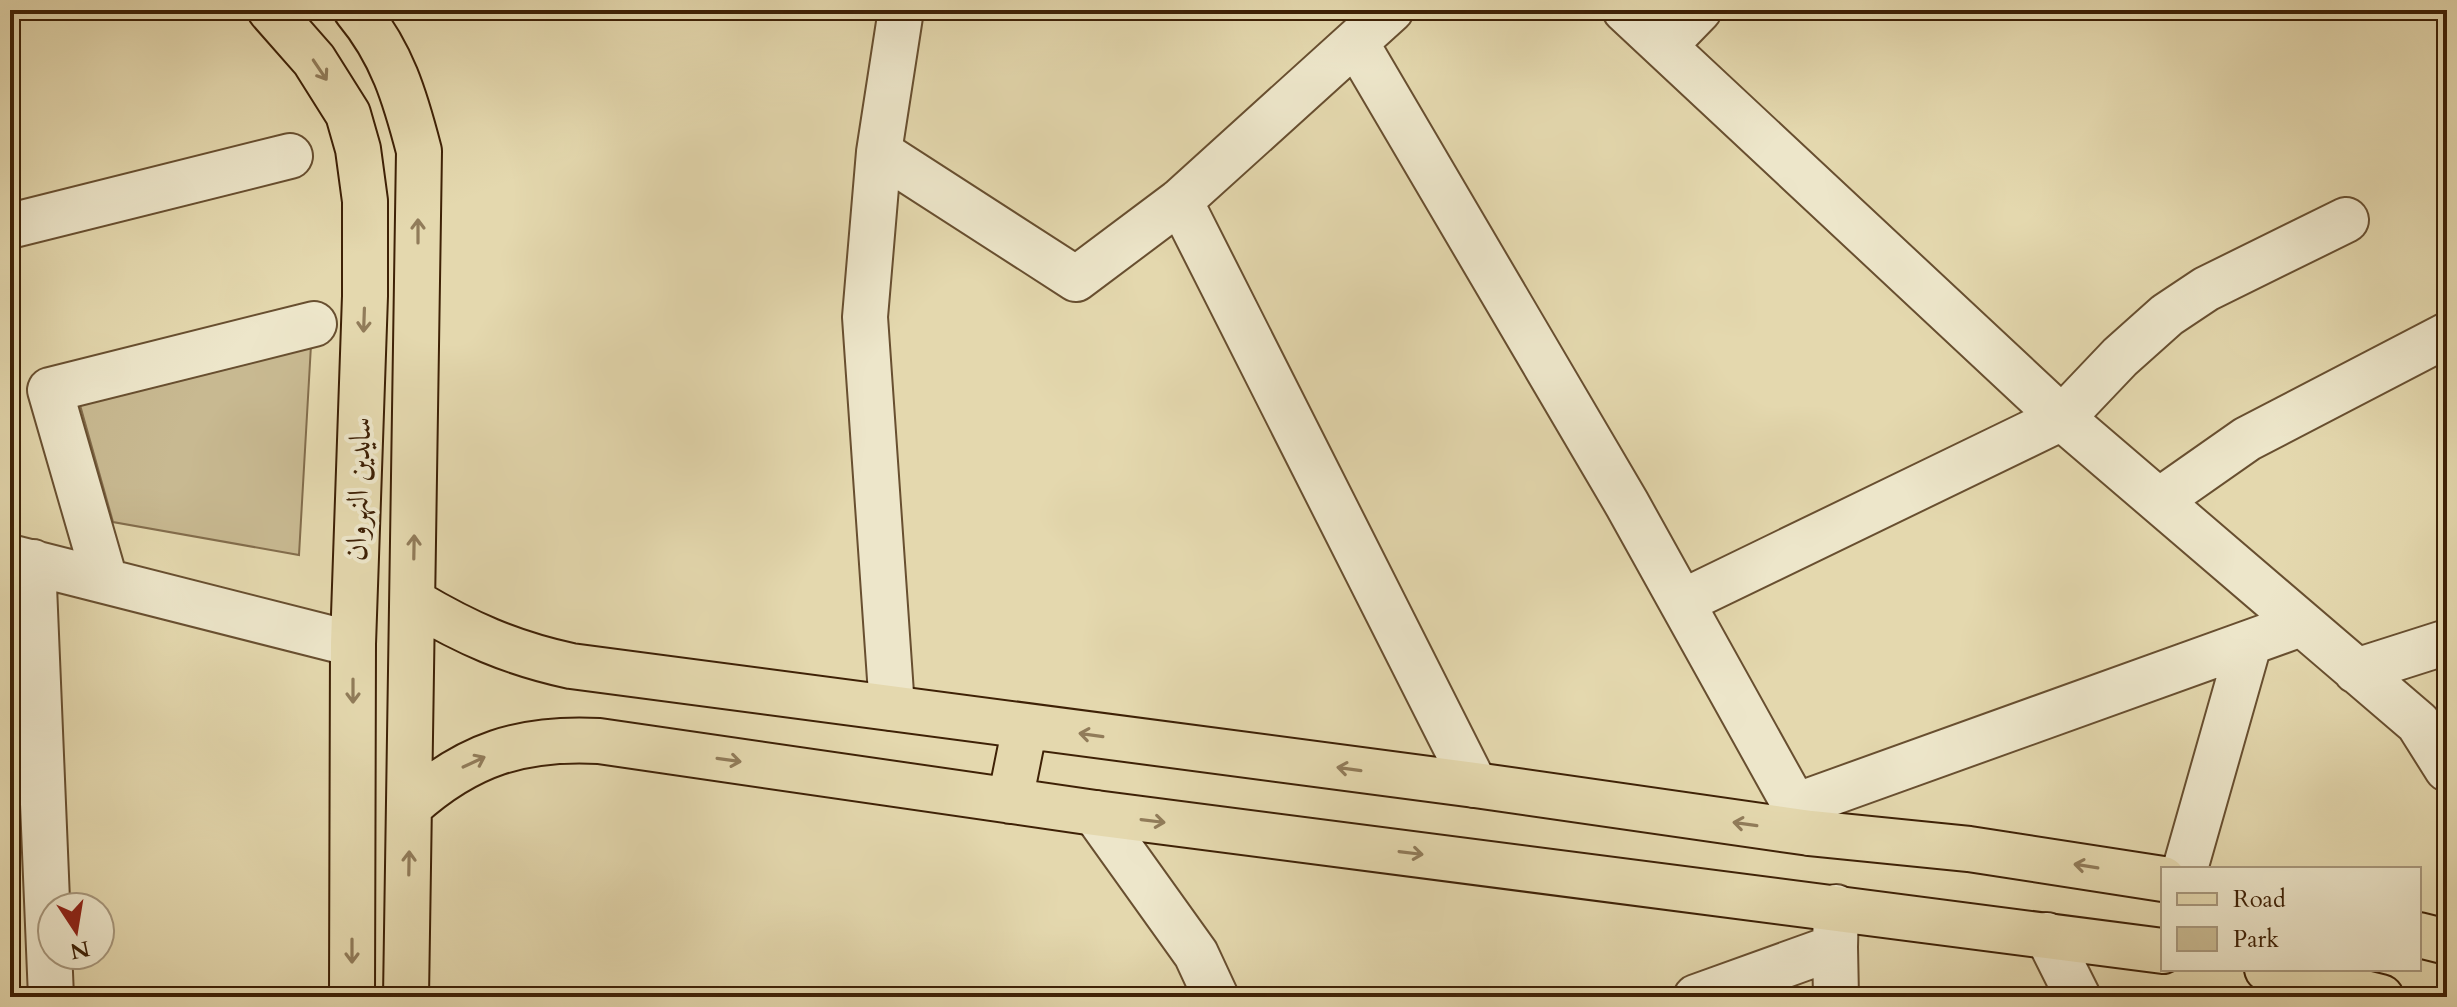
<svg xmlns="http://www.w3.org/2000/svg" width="2457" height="1007" font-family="Cardo,Amiri,serif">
  <rect width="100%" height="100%" fill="#e4d8ae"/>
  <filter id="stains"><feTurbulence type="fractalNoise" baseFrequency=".0025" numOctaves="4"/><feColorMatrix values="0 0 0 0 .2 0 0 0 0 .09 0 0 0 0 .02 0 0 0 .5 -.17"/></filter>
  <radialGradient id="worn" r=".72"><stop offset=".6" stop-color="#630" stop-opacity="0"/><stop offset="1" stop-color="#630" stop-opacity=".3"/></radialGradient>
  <path fill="#c8b991" stroke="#836d4c" stroke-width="2" d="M311,345L299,555L113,522L80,405Z"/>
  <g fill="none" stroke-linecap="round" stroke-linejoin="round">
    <g stroke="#684f30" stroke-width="48">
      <path id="minor" d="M1625,10L2062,418L2418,723L2447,769
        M1356,43L1627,504L1810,833
        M1664,46L1699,10
        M879,152L1076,279L1180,201L1391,10
        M1180,201L1475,785
        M10,226L290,156
        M2160,500L2247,439L2447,335
        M10,557L353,644
        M33,562L51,997
        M105,580L50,390L314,324
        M1682,602L2062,418L2120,357L2167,315L2206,289L2346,220
        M2356,671L2447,642
        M892,708L865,317L879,152L901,10
        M1795,806L2301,624
        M1095,813L1196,954L1216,997
        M2185,869L2249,644
        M2047,935L2078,997
        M1835,947L1836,997
        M1696,997L1835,947L1836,907"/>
    </g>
    <g stroke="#3e2106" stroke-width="48">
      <path id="major" d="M270,10L314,60L348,114L358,149L365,201V296L353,644L352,997
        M356,10C392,53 405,97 419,151L406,997
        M414,602C466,633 511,653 571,666L1475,785L1810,833L1969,849L2163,879
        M1010,801L1025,726
        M410,806C468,754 522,737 599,741L1095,813L2163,951
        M2419,935L2447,942
        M2267,969L2381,997"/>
    </g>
    <use href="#minor" stroke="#ede6ca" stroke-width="44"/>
    <use href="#major" stroke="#e4d8ae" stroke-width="44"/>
  </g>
  <defs><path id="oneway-shaft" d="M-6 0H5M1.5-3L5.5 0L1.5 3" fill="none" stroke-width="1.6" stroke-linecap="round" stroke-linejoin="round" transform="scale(2)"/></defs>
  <g stroke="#917c5a">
    <use href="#oneway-shaft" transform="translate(320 70) rotate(56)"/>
    <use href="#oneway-shaft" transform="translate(418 231) rotate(-90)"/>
    <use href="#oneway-shaft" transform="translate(364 320) rotate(92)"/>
    <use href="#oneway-shaft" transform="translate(414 547) rotate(-89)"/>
    <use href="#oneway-shaft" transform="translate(353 691) rotate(90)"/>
    <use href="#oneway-shaft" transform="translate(1091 735) rotate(-172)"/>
    <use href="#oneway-shaft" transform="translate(729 760) rotate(8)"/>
    <use href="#oneway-shaft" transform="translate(474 762) rotate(-25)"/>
    <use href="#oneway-shaft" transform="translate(1349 769) rotate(-172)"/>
    <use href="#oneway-shaft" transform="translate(1153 821) rotate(7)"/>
    <use href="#oneway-shaft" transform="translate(1745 824) rotate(-172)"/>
    <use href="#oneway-shaft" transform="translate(1411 853) rotate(7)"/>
    <use href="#oneway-shaft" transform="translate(409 863) rotate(-89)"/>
    <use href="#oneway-shaft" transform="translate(2086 866) rotate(-171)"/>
    <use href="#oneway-shaft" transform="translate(352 951) rotate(90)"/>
  </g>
  <g text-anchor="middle" stroke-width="8" stroke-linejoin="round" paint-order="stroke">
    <g font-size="30" fill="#3e2106" stroke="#ede6ca">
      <text transform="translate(358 489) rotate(-88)" y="10">سايدين النهروان</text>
    </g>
  </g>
  <rect width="2457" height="1007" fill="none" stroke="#e4d8ae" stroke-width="40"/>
  <rect x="12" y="12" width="2433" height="983" fill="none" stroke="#3e2106" stroke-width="4"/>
  <rect x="20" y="20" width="2417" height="967" fill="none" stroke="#3e2106" stroke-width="2"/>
  <rect x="2161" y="867" width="260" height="104" fill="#ede6ca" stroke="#a7977c" stroke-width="2"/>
  <rect x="2177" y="893" width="40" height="12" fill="#e4d8ae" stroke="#a7977c" stroke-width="2"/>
  <text x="2233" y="907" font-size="24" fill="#3e2106">Road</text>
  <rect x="2177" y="927" width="40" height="24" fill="#c8b991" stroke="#a7977c" stroke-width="2"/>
  <text x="2233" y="947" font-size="24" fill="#3e2106">Park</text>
  <g transform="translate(76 931) rotate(168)"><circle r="38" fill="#ede6ca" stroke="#a7977c" stroke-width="2"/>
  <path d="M0-6L14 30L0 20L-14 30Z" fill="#8f2418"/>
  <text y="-12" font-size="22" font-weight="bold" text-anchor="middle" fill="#3e2106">N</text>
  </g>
  <rect width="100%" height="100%" filter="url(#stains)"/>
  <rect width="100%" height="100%" fill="url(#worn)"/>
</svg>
